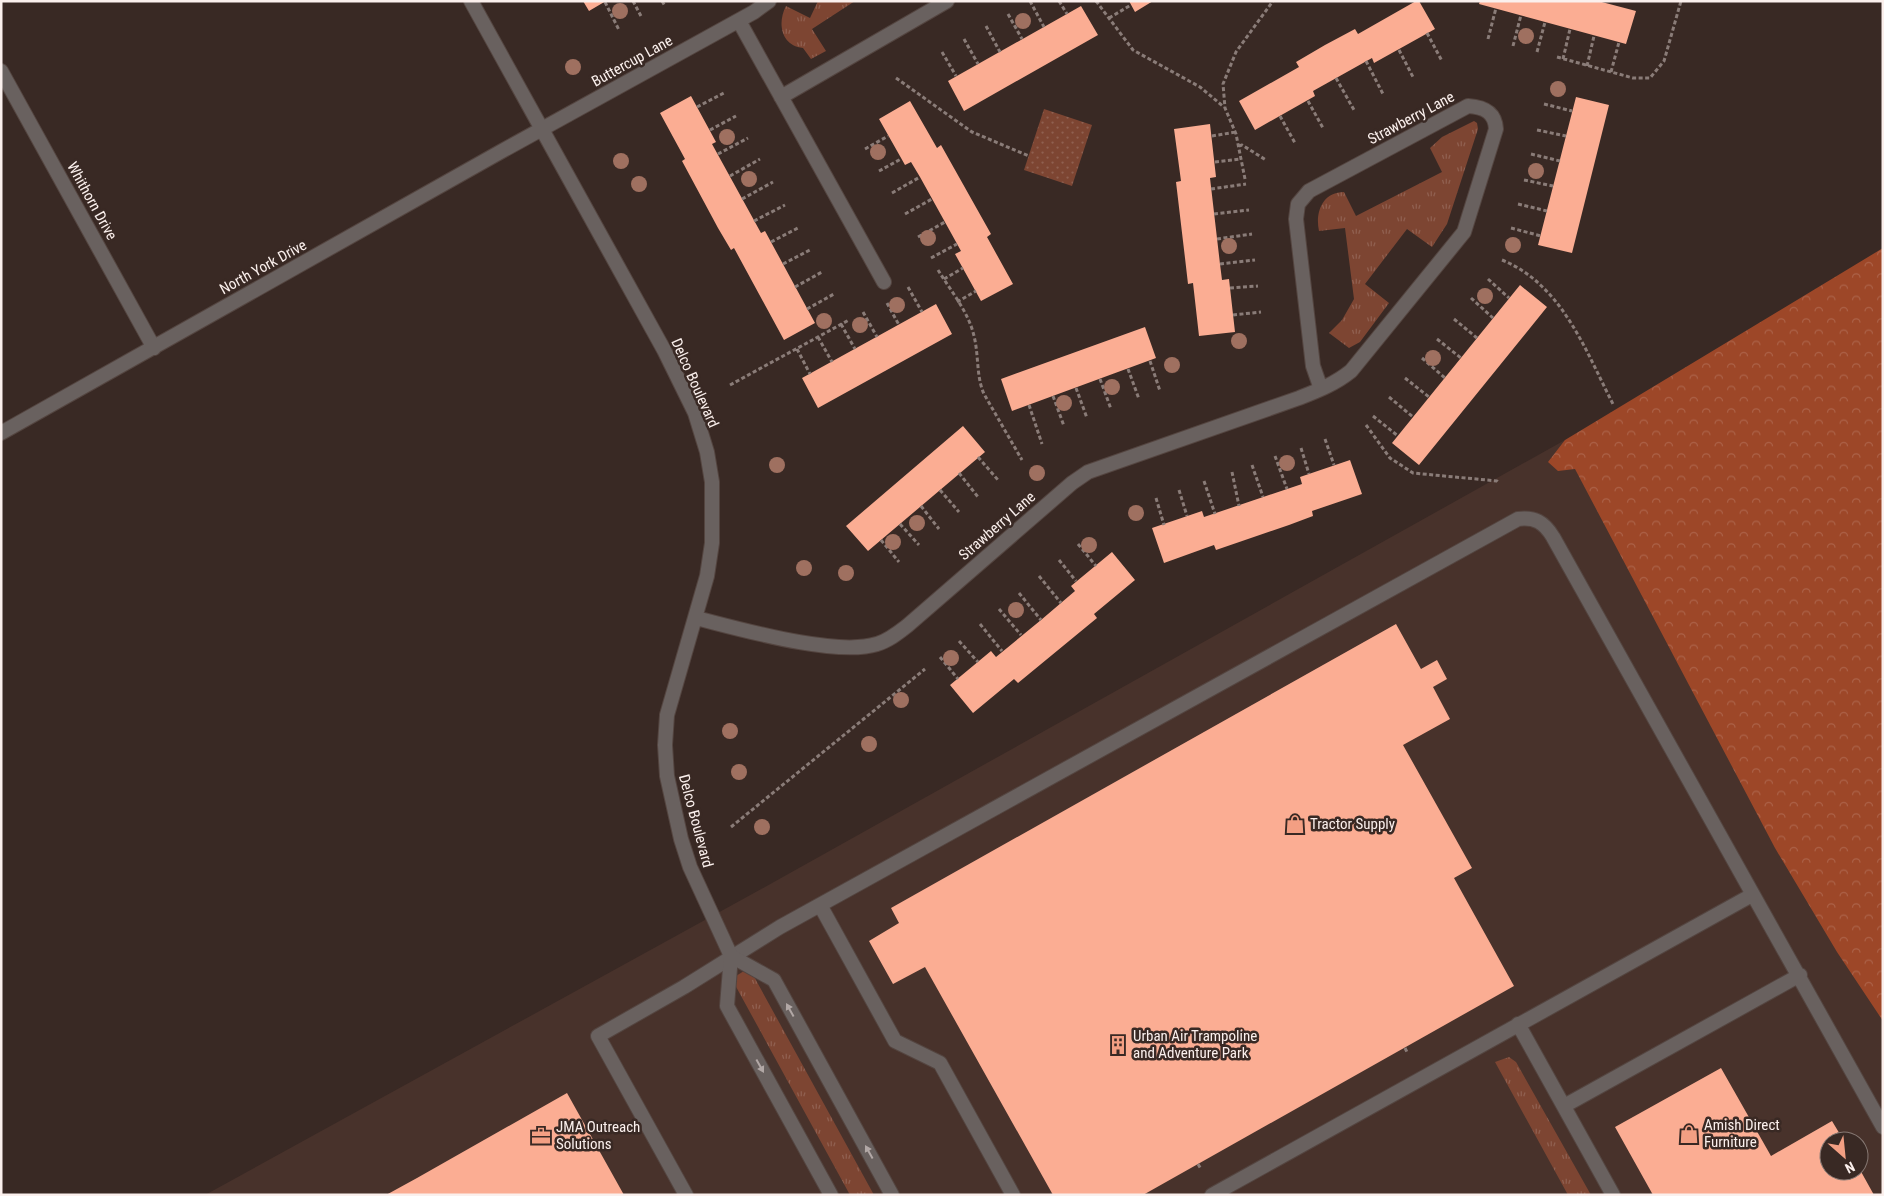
<svg xmlns="http://www.w3.org/2000/svg" width="1884" height="1196" font-family="'Roboto Condensed',sans-serif">
  <defs>
    <pattern id="grass-tufts" width="24" height="20" patternUnits="userSpaceOnUse" patternTransform="scale(1.25)"><rect width="24" height="20" fill="#7d4532"/><path d="M3 7l-1-3M5 7V3M7 7l1-3M15 17l-1-3M17 17v-4M19 17l1-3" fill="none" stroke="#906050"/></pattern>
    <pattern id="forest-crowns" width="20" height="18" patternUnits="userSpaceOnUse" patternTransform="scale(1.25)"><rect width="20" height="18" fill="#9d4728"/><path d="M2 6a3 3 0 1 1 6 0M12 15a3 3 0 1 1 6 0" fill="none" stroke="#ac6248"/></pattern>
    <pattern id="park-dots" width="8" height="8" patternUnits="userSpaceOnUse" patternTransform="scale(1.25)"><rect width="8" height="8" fill="#7d4532"/><path d="M2 2h.1M6 6h.1" fill="none" stroke="#906050" stroke-width="1.8" stroke-linecap="round"/></pattern>
  </defs>
  <rect width="100%" height="100%" fill="#392924"/>
  <path fill="#48322b" fill-rule="evenodd" d="M1565,440L1883,1020V1195H205L765,887ZM1829,1141H1859V1171H1829Z"/>
  <path fill="url(#grass-tufts)" d="M818,1H855L812,29L826,51L811,59L803,48C781,46 777,23 786,6L810,18Z
    M1474,121L1477,123L1478,129L1447,224L1432,247L1407,229L1365,284L1389,303L1360,342L1349,348L1329,333L1342,320L1354,299L1345,228L1319,231C1315,213 1322,192 1344,192L1356,216L1442,172L1430,148L1442,137Z
    M744,971L752,973L874,1195H850L734,983L736,976Z
    M1509,1057L1516,1062L1591,1195H1568L1495,1062Z"/>
  <path fill="url(#forest-crowns)" d="M1883,248V1021L1837,952L1775,848L1575,469L1558,471L1548,462L1565,440Z"/>
  <path fill="url(#park-dots)" d="M1044,109L1092,125L1072,186L1024,170Z"/>
  <path fill="#fbad93" d="M583,1H606L589,11Z
    M1129,1H1153L1135,12Z
    M1416,1H1419L1435,29L1374,63L1372,58L1313,91L1315,96L1255,130L1239,101L1299,67L1296,62L1325,45L1355,29L1358,34Z
    M1480,1H1598L1636,11L1626,44L1479,4Z
    M1081,6L1098,35L964,111L948,81Z
    M691,96L716,142L712,144L761,233L765,231L815,323L784,340L734,248L731,250L718,228L682,161L685,159L660,113Z
    M1576,97L1609,105L1572,253L1538,245Z
    M910,101L937,148L941,145L991,234L987,237L1013,284L981,301L955,254L961,251L920,177L911,162L905,165L879,119Z
    M1210,124L1216,177L1210,178L1220,264L1222,280L1229,279L1235,332L1199,336L1193,283L1188,284L1185,258L1176,182L1181,181L1174,129Z
    M1520,285L1547,307L1419,465L1392,443Z
    M936,304L952,334L818,408L802,378Z
    M1145,327L1156,358L1012,411L1001,379Z
    M963,426L985,452L868,551L846,526Z
    M1350,460L1362,494L1312,511L1313,516L1289,525L1216,550L1214,545L1164,563L1152,528L1202,511L1204,517L1302,484L1300,477Z
    M1112,552L1135,580L1094,614L1097,618L1018,683L1014,679L973,713L950,685L991,651L996,657L1041,620L1075,591L1071,586Z
    M1396,624L1421,669L1437,660L1447,679L1433,687L1450,719L1403,745L1472,868L1454,878L1514,986L1143,1195H1053L925,967L893,984L869,941L899,923L891,908Z
    M1721,1068L1771,1156L1832,1121L1844,1141H1829V1171H1859V1168L1874,1195H1653L1615,1127Z
    M567,1093L624,1195H386L417,1178Z"/>
  <g fill="none" stroke-linecap="round" stroke-linejoin="round">
    <g stroke="#544540" stroke-width="16">
      <path id="service" d="M820,905L895,1041L940,1063L1013,1195
        M1518,1024L1613,1195
        M1564,1106L1800,975
        M686,1195L598,1036L684,987L780,927L1518,519C1535,517 1544,522 1553,537L1883,1127
        M1212,1195L1752,895"/>
    </g>
    <g stroke="#544540" stroke-width="16">
      <path id="minor" d="M471,1L664,350L695,413L707,452L712,482V543L707,576L667,715L665,745L667,776L681,839L690,867L731,956L727,1006L831,1195
        M739,21L884,282
        M1,71L154,348
        M781,97L947,1
        M1,433L502,151L754,12L769,1
        M696,618C740,629 836,657 877,644C888,641 898,633 907,626L1072,483L1088,472L1299,398C1317,391 1335,384 1351,371L1464,232L1496,129C1495,112 1484,107 1468,106L1309,191L1298,204L1296,219L1313,366L1321,389
        M731,956L774,980L892,1195"/>
    </g>
    <path stroke="#8a7c78" stroke-width="3" stroke-dasharray="4 2.5" stroke-linecap="butt" d="M633,1L642,18
      M662,1L665,6
      M1030,1L1044,27
      M1059,1L1067,14
      M1096,1L1133,50L1200,87L1224,107
      M605,2L619,30
      M1008,14L1022,39
      M1109,18L1131,5
      M986,26L1000,52
      M1427,33L1442,61
      M964,39L978,64
      M1488,39L1496,8
      M1513,46L1521,15
      M1399,50L1413,77
      M942,52L956,76
      M1537,52L1545,22
      M1557,57L1633,78H1650L1664,61L1681,1
      M1563,59L1570,29
      M1366,61L1383,94
      M1587,66L1594,36
      M1611,72L1619,42
      M896,78L972,132L1029,156
      M1336,78L1354,110
      M1308,101L1323,128
      M1544,104L1572,111
      M697,107L724,93
      M1280,116L1295,143
      M710,130L736,116
      M1537,130L1566,136
      M1212,136L1236,132
      M1239,146L1242,145L1266,160
      M865,149L888,136
      M718,154L748,138
      M1531,154L1560,161
      M1215,162L1241,159
      M879,171L901,159
      M730,176L760,159
      M1245,179L1236,134L1225,108L1223,84L1236,52L1273,1
      M1524,180L1553,186
      M1211,189L1246,184
      M892,193L920,177
      M742,199L773,182
      M1518,204L1547,211
      M905,214L932,199
      M1214,214L1249,210
      M754,221L785,205
      M1511,228L1541,236
      M918,237L945,222
      M1217,239L1252,234
      M771,242L798,228
      M931,258L957,244
      M1502,260C1563,285 1586,352 1614,406
      M783,264L810,250
      M1220,264L1255,260
      M938,270C951,291 969,313 974,336C979,356 976,376 984,394L1022,460
      M944,279L963,268
      M1488,279L1509,298
      M795,287L822,272
      M908,287L922,312
      M1230,288L1258,286
      M1471,298L1493,318
      M957,302L976,291
      M887,303L899,325
      M807,309L834,294
      M863,312L877,337
      M1233,315L1261,312
      M1454,319L1477,338
      M841,324L855,349
      M818,337L832,362
      M1437,339L1461,358
      M797,349L810,374
      M1422,358L1445,378
      M1150,361L1160,391
      M1128,369L1139,399
      M1405,378L1429,397
      M1100,379L1111,409
      M730,385L849,320
      M1076,388L1087,418
      M1053,396L1064,426
      M1389,397L1413,417
      M1029,405L1042,444
      M1373,416L1398,436
      M1366,425L1390,458L1413,473L1497,481L1499,483
      M1325,439L1334,465
      M1301,448L1309,474
      M1275,456L1287,489
      M978,457L998,480
      M1252,465L1263,497
      M1232,472L1239,506
      M959,473L978,497
      M1204,481L1215,514
      M940,490L959,512
      M1179,490L1187,516
      M1156,498L1164,525
      M921,506L939,529
      M900,524L919,545
      M881,540L899,562
      M1078,544L1096,566
      M1059,560L1076,581
      M1039,576L1061,603
      M1019,593L1041,620
      M999,609L1021,635
      M980,624L1002,651
      M959,641L978,662
      M940,657L958,679
      M731,827L925,669
      M1405,1048L1407,1052
      M1198,1164L1201,1169"/>
    <use href="#service" stroke="#69615f" stroke-width="14"/>
    <use href="#minor" stroke="#69615f" stroke-width="14"/>
  </g>
  <g fill="#9f7060">
    <circle cx="620" cy="11" r="8"/>
    <circle cx="1023" cy="21" r="8"/>
    <circle cx="1526" cy="36" r="8"/>
    <circle cx="573" cy="67" r="8"/>
    <circle cx="1558" cy="89" r="8"/>
    <circle cx="727" cy="137" r="8"/>
    <circle cx="878" cy="152" r="8"/>
    <circle cx="621" cy="161" r="8"/>
    <circle cx="1536" cy="171" r="8"/>
    <circle cx="749" cy="179" r="8"/>
    <circle cx="639" cy="184" r="8"/>
    <circle cx="928" cy="238" r="8"/>
    <circle cx="1513" cy="245" r="8"/>
    <circle cx="1229" cy="246" r="8"/>
    <circle cx="1485" cy="296" r="8"/>
    <circle cx="897" cy="305" r="8"/>
    <circle cx="824" cy="321" r="8"/>
    <circle cx="860" cy="325" r="8"/>
    <circle cx="1239" cy="341" r="8"/>
    <circle cx="1433" cy="358" r="8"/>
    <circle cx="1172" cy="365" r="8"/>
    <circle cx="1112" cy="387" r="8"/>
    <circle cx="1064" cy="403" r="8"/>
    <circle cx="1287" cy="463" r="8"/>
    <circle cx="777" cy="465" r="8"/>
    <circle cx="1037" cy="473" r="8"/>
    <circle cx="1136" cy="513" r="8"/>
    <circle cx="917" cy="523" r="8"/>
    <circle cx="893" cy="542" r="8"/>
    <circle cx="1089" cy="545" r="8"/>
    <circle cx="804" cy="568" r="8"/>
    <circle cx="846" cy="573" r="8"/>
    <circle cx="1016" cy="610" r="8"/>
    <circle cx="951" cy="658" r="8"/>
    <circle cx="901" cy="700" r="8"/>
    <circle cx="730" cy="731" r="8"/>
    <circle cx="869" cy="744" r="8"/>
    <circle cx="739" cy="772" r="8"/>
    <circle cx="762" cy="827" r="8"/>
  </g>
  <defs><path id="oneway-solid" d="M-6-.8H1V-3.2L6.5 0L1 3.2V.8H-6Z" transform="scale(1.25)"/></defs>
  <g fill="#b2a8a6">
    <use href="#oneway-solid" transform="translate(790 1010) rotate(-119)"/>
    <use href="#oneway-solid" transform="translate(760 1066) rotate(61)"/>
    <use href="#oneway-solid" transform="translate(869 1152) rotate(-119)"/>
  </g>
  <defs>
    <g id="shop-bare" transform="scale(1.5)"><path d="M-5-2.5h2.3a2.7 3.5 0 0 1 5.4 0H5L5.5 6h-11ZM-1.5-2.5h3a1.5 2.3 0 0 0-3 0Z" fill="#f39f83" stroke="#392924" stroke-width="2.5" paint-order="stroke"/></g>
    <g id="building-bare" transform="scale(1.5)"><path d="M-4-6H4V6H1V3H-1V6H-4ZM-2.5-4.3h1.7v1.8h-1.7ZM.8-4.3h1.7v1.8H.8ZM-2.5-1h1.7V.8h-1.7ZM.8-1h1.7V.8H.8Z" fill="#f39f83" stroke="#392924" stroke-width="2.5" paint-order="stroke"/></g>
    <g id="office-bare" transform="scale(1.5)"><path d="M-6-3h4V-5.5h4V-3h4V5H-6ZM-1-4.5V-3h2v-1.5ZM-6 0V1H6V0Z" fill="#f39f83" stroke="#392924" stroke-width="2.5" paint-order="stroke"/></g>
  </defs>
  <g fill-rule="evenodd">
    <use href="#shop-bare" x="1295" y="824"/>
    <use href="#building-bare" x="1118" y="1045"/>
    <use href="#shop-bare" x="1689" y="1134"/>
    <use href="#office-bare" x="541" y="1136"/>
  </g>
  <g text-anchor="middle" stroke-width="5" stroke-linejoin="round" paint-order="stroke">
    <g font-size="15" fill="#fbf0ed" stroke="#392924">
      <text transform="translate(632 61) rotate(-29)" y="5">Buttercup Lane</text>
      <text transform="translate(1411 118) rotate(-28)" y="5">Strawberry Lane</text>
      <text transform="translate(92 201) rotate(61)" y="5">Whithorn Drive</text>
      <text transform="translate(263 267) rotate(-29)" y="5">North York Drive</text>
      <text transform="translate(695 383) rotate(66)" y="5">Delco Boulevard</text>
      <text transform="translate(997 526) rotate(-41)" y="5">Strawberry Lane</text>
      <text transform="translate(696 821) rotate(75)" y="5">Delco Boulevard</text>
    </g>
    <g font-size="15" fill="#fbf0ed" stroke="#392924" text-anchor="start">
      <text x="1310" y="829">Tractor Supply</text>
      <text x="1133" y="1041">Urban Air Trampoline<tspan x="1133" dy="17">and Adventure Park</tspan></text>
      <text x="1704" y="1130">Amish Direct<tspan x="1704" dy="17">Furniture</tspan></text>
      <text x="556" y="1132">JMA Outreach<tspan x="556" dy="17">Solutions</tspan></text>
    </g>
  </g>
  <rect width="1884" height="1196" fill="none" stroke="#fbf0ed" stroke-width="5"/>
  <g transform="translate(1844 1156) rotate(153)"><circle r="24" fill="#392924" stroke="#877974"/>
  <path d="M0-4L9 19L0 12L-9 19Z" fill="#f39f83"/>
  <text y="-8" font-size="14" font-weight="bold" text-anchor="middle" fill="#fbf0ed">N</text>
  </g>
</svg>
